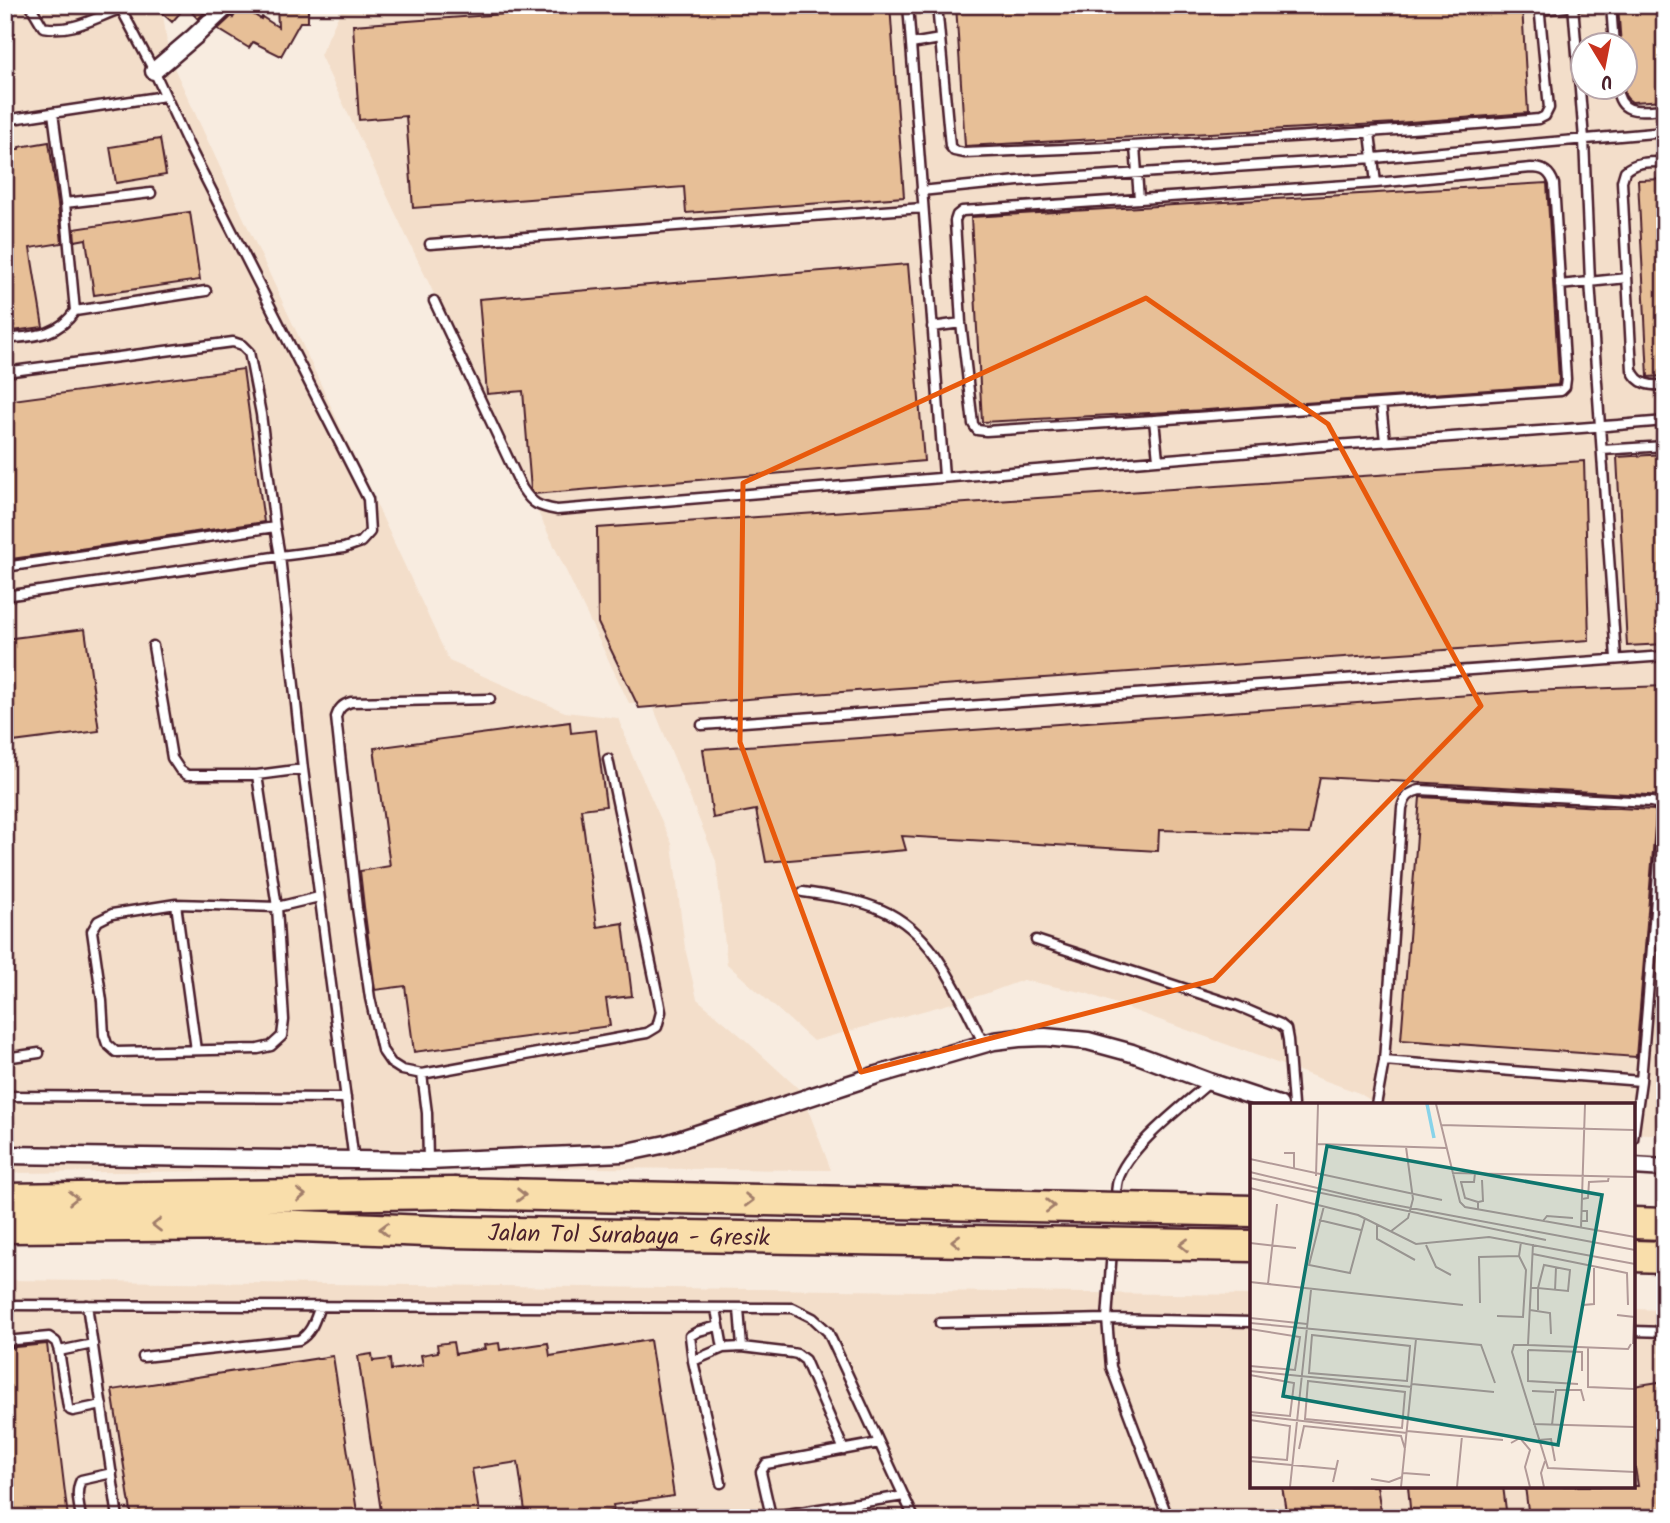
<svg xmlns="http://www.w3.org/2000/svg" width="1670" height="1523" font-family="Kalam,sans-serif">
  <rect width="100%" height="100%" fill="#f8ece0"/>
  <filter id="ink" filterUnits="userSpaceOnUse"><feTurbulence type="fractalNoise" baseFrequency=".0143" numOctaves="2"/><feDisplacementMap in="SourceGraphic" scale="14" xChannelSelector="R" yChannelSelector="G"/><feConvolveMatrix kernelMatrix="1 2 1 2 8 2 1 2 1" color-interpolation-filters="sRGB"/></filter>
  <g filter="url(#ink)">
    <path fill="#f3deca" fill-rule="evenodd" d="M5,5H153L163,14L169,57L449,661L565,712L618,718L632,755L672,844L685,948L697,999L741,1036L801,1091L831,1170L583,1168L5,1173Z
      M338,5H1665V1135L1633,1133V1105H1378L1359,1093L1086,993L1023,980L985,994L813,1041L727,964L716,861L652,704L629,703L320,55L341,10ZM1582,46H1624V88H1582Z
      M5,1280L1252,1295V1486H1633V1309L1665,1310V1518H5Z"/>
    <path fill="#e7bf97" stroke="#4a1f2b" stroke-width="2" d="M169,5H212L198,19L186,6L172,22L162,13Z
      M277,5H308V22H300L281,56L253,42L249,48L218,29L232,16L233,18L240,6L261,19L262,17L278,27Z
      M559,5H890L904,197L686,213L684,187L413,208L406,116L359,120L353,25L560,10Z
      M956,5H1522L1528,113L1397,123L965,146Z
      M1618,5H1665V100L1632,102L1628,99L1625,95L1624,88L1625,46H1621Z
      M160,139L166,175L116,183L110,147Z
      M49,142L58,204L62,243L30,248L43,327L5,332V151L19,149V147Z
      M1665,179V376L1648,377L1638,180Z
      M1547,183L1559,379L1558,385L1207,410L982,422L971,217Z
      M190,212L200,280L94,295L86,239L75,241L74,229Z
      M908,264L924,461L534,494L531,490L523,391L487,394L479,299Z
      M243,369L264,522L5,560V401Z
      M1665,454V644L1627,646L1617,457Z
      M1584,461L1589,640L784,696L639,708L598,623L597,528Z
      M85,629L99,731L5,743V639Z
      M1665,686V796L1320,777L1309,834L1159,830L1158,851L902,836L906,850L766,862L756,810L713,818L703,749L1527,691Z
      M570,722L571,733L596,730L606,806L581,809L597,927L623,923L632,996L606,999L610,1026L414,1052L405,986L375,990L364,907L360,871L390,866L374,748Z
      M1420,797L1655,810L1656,814L1636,1057L1401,1040Z
      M650,1340L674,1496L613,1505L614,1511L571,1518H526L518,1462L472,1469L480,1518H382L358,1356L372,1354L373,1361L390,1359L391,1370L423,1365L421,1355L438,1352L437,1344L453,1342L455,1354L485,1349L484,1345L499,1343L500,1350L548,1343L550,1356Z
      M47,1344L68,1518H5V1348Z
      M333,1356L358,1518H132L112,1390Z
      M1665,1381V1518H1529L1525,1486H1638L1633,1455V1386Z
      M1282,1486H1377L1382,1518H1287Z
      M1408,1486H1503L1507,1518H1411Z"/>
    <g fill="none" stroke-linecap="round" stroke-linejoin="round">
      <g stroke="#4a1f2b" stroke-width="13">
        <path id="lane" d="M30,5L43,27C72,33 94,18 120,9
          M119,5L154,71L188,144L368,499L370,532L361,542L344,548L280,556L303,769L354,1161
          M908,5L944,476
          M937,5L950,146L954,151L964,153C1156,146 1347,135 1539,119L1545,116L1549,108L1539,5
          M1573,5L1584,139L1590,281L1616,658
          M1611,5L1614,46
          M1540,10L1586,5
          M911,44L940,39
          M1617,88C1620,117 1642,110 1665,109
          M5,120L165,96
          M1370,133L1376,183
          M1135,147L1139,199
          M1665,162C1650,162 1636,161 1625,171L1622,181L1632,370C1638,385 1651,386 1665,385
          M1531,168C1544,168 1550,172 1554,184L1566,379L1565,387L1561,391L1154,420L986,431L977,430L973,424L961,323L955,221L957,215L962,211L1376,183Z
          M921,191L1018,181L1374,158L1665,132
          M65,203L151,193
          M430,244L923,208
          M1560,285L1627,278
          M434,301L522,488C533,505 538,506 557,510C817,487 1077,466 1336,445C1446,437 1555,431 1665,421
          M75,311L206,291
          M932,327L961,323
          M5,339C33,336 57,337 75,311L65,203L53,113
          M5,372L233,342L242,345L249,352L261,414L275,527
          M1381,404L1385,441
          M1154,420L1158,459
          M1602,450L1665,446
          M5,567L275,527L280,556L5,596
          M153,646L172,758L180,770L187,775H257L303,769
          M702,725L1665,656
          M257,775L277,907L176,904L112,914L98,921L92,931L102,1001L104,1035L107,1044L116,1052L258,1049L271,1046L282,1036L284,1020L277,907L319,897
          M803,892C830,896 857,899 882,910C936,933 958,995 984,1044
          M176,904L196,1050
          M1036,940L1238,1006L1280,1024L1286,1029L1288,1040L1293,1105
          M5,1058L39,1053
          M1384,1061L1641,1081
          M422,1074L641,1034L647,1033L657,1027L661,1012L659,1001L608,759
          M5,1096L346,1098
          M1376,1105L1384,1061L1402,808C1404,798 1410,792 1420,790L1651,802L1660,804L1663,813L1641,1081L1633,1139
          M428,1161L427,1113L422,1074L402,1070L391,1063L382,1050L370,998L357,908L336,717C339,708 342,705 351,702L490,699
          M1116,1202C1116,1195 1116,1187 1118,1180C1128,1147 1183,1106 1210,1082
          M1112,1250L1107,1319L1111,1367L1168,1518
          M5,1305L793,1308L813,1318L828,1332L914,1518
          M87,1305L118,1518
          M716,1309L723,1348
          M739,1309L742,1347
          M940,1323L1107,1319L1252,1322
          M1633,1331L1665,1332
          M5,1341L49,1337L56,1342L59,1351
          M93,1344L59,1351L68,1407L70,1410L73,1411L102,1405
          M143,1357L299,1340C312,1333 315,1319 320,1306
          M693,1361L690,1336L699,1331L718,1326
          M721,1483L693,1361L723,1348L742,1347L792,1353L797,1354L805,1360L844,1450
          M771,1516L761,1472L766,1464L879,1443
          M81,1518C79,1504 75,1492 81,1480L112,1473
          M761,1518L904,1496"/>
      </g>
      <g stroke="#4a1f2b" stroke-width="21">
        <path id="street" d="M154,71L194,37L228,5
          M5,1155L428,1161L623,1153L666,1144L877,1075L994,1041L1019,1038L1045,1037L1088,1041L1132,1053L1210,1082L1279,1105
          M1633,1166L1665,1168"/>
      </g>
      <g stroke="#4a1f2b" stroke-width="35">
        <path id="highway" d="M5,1199L453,1193
          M1633,1223L1665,1224
          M5,1227L275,1225L452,1232
          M1633,1256L1665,1257"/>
      </g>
      <use href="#lane" stroke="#fff" stroke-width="8"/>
      <use href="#street" stroke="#fff" stroke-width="16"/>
      <use href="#highway" stroke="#f9deab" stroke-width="30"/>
      <g stroke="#4a1f2b" stroke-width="35" stroke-linecap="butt">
        <g id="highway-bridge">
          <path d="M453,1193L1252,1211"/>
          <path id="s1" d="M452,1232L1252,1246"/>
        </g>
      </g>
      <use href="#highway-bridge" stroke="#f9deab" stroke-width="30"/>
    </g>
    <defs><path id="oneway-chevron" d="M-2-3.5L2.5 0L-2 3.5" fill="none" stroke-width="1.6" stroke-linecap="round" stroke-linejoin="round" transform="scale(1.75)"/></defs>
    <g stroke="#a27e6b">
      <use href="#oneway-chevron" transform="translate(301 1195) rotate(-1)"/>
      <use href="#oneway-chevron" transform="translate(521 1195) rotate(1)"/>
      <use href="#oneway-chevron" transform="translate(73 1198) rotate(-1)"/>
      <use href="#oneway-chevron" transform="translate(749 1200) rotate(1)"/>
      <use href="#oneway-chevron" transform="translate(1050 1206) rotate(1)"/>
      <use href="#oneway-chevron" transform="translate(157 1225) rotate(180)"/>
      <use href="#oneway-chevron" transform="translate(384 1229) rotate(-178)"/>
      <use href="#oneway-chevron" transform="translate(956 1241) rotate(-179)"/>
      <use href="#oneway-chevron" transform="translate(1184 1245) rotate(-179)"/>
    </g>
  </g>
  <path fill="none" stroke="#e8590c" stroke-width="5" stroke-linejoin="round" d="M1146,298L1328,424L1481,706L1214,980L861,1072L740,742L743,483Z"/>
  <g text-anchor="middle" stroke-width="5" stroke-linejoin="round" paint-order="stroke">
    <g font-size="24" fill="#4a1f2b" stroke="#fff">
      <text dy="8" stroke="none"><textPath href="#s1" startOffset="177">Jalan Tol Surabaya - Gresik</textPath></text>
    </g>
  </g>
  <g transform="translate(1250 1103)">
    <rect width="385" height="385" fill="#f8ece0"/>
    <path fill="none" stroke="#88d3e9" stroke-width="3.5" d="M177,1L184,35"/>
    <path fill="none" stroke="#b29a98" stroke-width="2" d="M186,1L210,99L215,104L385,134M191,22L385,27M67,41L196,45M34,50H44V67M0,56L192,97M0,69L118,97L385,147M202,70L385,74M66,73L68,1M0,75L296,137M210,79H224L225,70M211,79L215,95L228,99M0,85L108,112L166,141L239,134L385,161M332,96L338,95L339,79L358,78L359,73M74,103L59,162L100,170L115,115M228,106V99L233,98L232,77M69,117L111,127M293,118L297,113L323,115M331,118H337V108H332M127,122V136L165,157M331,125L335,1M140,129L158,115L163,96L156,44M0,140L46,145M283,141L278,242H264L262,249L298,365L385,369M176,142L186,164L201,172M283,151L377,170L378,202M0,179L213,202M18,181L27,101M281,185H288L294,162L320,167L318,188L288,185V207M305,188L306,164M230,200L229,154L269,153M333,202L344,201V163M280,207L300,210L301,231M367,212L384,214L383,241M247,213L273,214L276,167L269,153L271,139M0,215L57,221M0,220L231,242L245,280M0,226L50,234L45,267L0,263M62,232L160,243L157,278L59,270ZM278,242L378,246L381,241M338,244V284L385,286M278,247V278L328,281M278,247L332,249V268M0,268L162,284M0,272L44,280L40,313L0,309M58,278L155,289L152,325L55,316ZM162,281L244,289M282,288L304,289M0,312L157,330M0,317L40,323L37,357L0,354M283,321L385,324M302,322L306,287H331L334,298M157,328L253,337M288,337L301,336L305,358M261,340L270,335L280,347L275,364L280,384M49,346L54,323L151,333L155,346M1,354L0,358L85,366M153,370L180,372M121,376L139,379L152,374M83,379L88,357M40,384L61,187M151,384L166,236M207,384L212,333M294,384L291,370L295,358"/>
    <path fill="#0f766e" fill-opacity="0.15" stroke="#0f766e" stroke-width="3.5" d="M77,43L352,92L308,342L33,293Z"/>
    <rect width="385" height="385" fill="none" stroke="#4a1f2b" stroke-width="3.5"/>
  </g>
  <rect width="1670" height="1523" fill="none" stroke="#fff" stroke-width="28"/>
  <rect x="14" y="14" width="1642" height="1495" fill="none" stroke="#4a1f2b" stroke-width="2.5" filter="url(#ink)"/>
  <g transform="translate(1604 66) rotate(170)"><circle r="33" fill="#ffffff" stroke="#b7a5aa" stroke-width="2"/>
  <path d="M0-5L12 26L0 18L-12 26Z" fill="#c8321e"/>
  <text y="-10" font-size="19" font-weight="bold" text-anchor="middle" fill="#4a1f2b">U</text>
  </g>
</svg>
